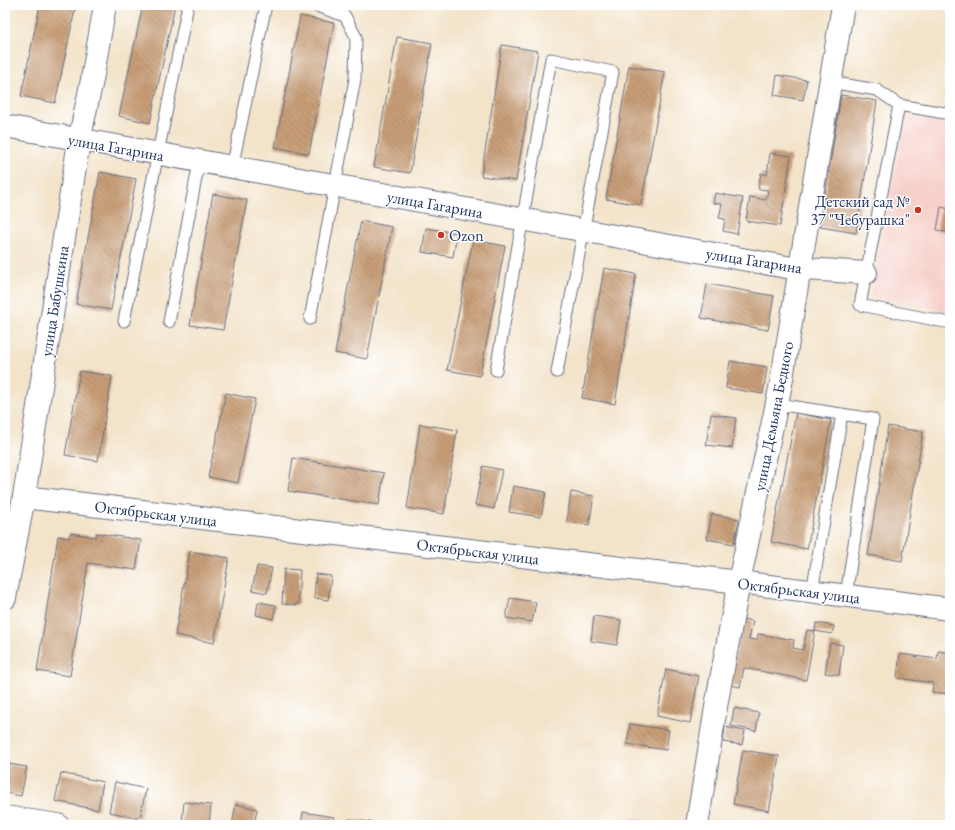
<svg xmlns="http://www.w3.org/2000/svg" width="955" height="830" font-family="'EB Garamond',serif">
  <defs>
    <pattern id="building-back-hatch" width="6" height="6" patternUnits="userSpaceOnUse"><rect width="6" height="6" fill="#c89e77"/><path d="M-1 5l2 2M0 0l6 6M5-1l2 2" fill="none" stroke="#a28165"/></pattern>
  </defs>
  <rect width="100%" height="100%" fill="#fff"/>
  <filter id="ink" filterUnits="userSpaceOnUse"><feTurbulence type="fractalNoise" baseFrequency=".025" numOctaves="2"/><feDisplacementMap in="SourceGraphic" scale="8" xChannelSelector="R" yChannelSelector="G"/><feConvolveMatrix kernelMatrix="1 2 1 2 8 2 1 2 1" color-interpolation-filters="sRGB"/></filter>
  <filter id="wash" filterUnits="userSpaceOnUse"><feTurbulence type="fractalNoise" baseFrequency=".012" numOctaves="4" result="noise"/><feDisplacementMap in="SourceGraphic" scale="16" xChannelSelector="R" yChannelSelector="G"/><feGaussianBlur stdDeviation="0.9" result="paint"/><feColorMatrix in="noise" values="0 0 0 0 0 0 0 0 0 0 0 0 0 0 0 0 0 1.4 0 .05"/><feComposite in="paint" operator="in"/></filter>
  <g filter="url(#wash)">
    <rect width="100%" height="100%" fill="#f3e3c9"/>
    <path fill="#f7d0ca" d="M906,114L950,123V312L870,296Z"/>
    <g id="blocks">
      <path fill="url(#building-back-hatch)" d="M40,5H76L55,103L21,96Z
        M143,5H175L150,123L119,116Z
        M300,16L334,23L309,154L275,147Z
        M397,37L432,43L410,173L374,167Z
        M502,45L538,51L516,181L481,176Z
        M629,66L665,72L641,205L606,199Z
        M777,75L807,80L803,100L774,95Z
        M841,95L877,101L856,233L820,227Z
        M770,153L791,156L780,226L746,221L750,197L766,200L768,190L758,189L761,173L767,175Z
        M100,172L136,179L111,310L76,304Z
        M715,193L743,198L737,234L723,231L725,219L719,218L722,204L713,203Z
        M213,194L247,200L223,330L190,325Z
        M941,207L950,209V233L937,230Z
        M361,221L392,227L367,359L335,353Z
        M426,228L457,233L453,257L422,252Z
        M473,240L505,246L480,376L447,370Z
        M604,268L636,274L615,404L582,398Z
        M707,284L774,296L768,330L701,318Z
        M730,361L767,367L763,394L726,388Z
        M80,371L112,376L98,461L65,455Z
        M226,393L255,399L238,483L208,477Z
        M796,413L831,420L807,549L771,542Z
        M711,414L736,418L732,448L706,445Z
        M420,424L457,430L444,514L407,508Z
        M888,426L923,432L902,561L868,555Z
        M293,458L384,473L379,505L288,491Z
        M483,466L502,470L494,509L475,505Z
        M513,486L546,492L541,517L509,512Z
        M571,492L594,496L589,525L567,522Z
        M712,514L739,519L734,544L707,539Z
        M70,533L96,537V533L141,540L136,570L88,563L70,676L37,671L58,536L69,538Z
        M190,551L229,558L214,643L175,635Z
        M257,566L272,568L267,593L252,590Z
        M284,569L300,570L298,605L282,604Z
        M316,574L331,576L328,600L314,598Z
        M510,598L536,602L532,622L506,618Z
        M258,602L276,605L273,619L256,615Z
        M594,616L621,620L617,645L591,641Z
        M742,619L753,621L749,639L757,640L758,634L794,640L793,648L803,650L807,630L815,631L806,680L744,668L740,687L730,685Z
        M816,623L834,626L832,634L815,631Z
        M830,643L843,645L839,675L825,673Z
        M938,651L950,653V694L932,692L933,683L897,678L900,654L937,659Z
        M666,669L699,676L690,723L657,716Z
        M734,708L759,713L756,731L731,726Z
        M630,724L669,730L666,750L627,744Z
        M725,727L745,731L742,745L723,742Z
        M743,750L779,756L769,811L733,804Z
        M9,764L27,767L21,796L5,793Z
        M61,773L103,782L98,810L55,801Z
        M115,782L146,789L140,818L109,812Z
        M184,802L211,805L209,825L182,823Z
        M236,804L257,809L254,825H232Z
        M303,812L334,817L332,825H301Z
        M633,819L668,824V825H632Z
        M350,820L389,824V825H349Z"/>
    </g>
  </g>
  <g filter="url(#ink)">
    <use href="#blocks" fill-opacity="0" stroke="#676e83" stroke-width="1"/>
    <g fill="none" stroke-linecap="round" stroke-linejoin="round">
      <g stroke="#676e83" stroke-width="13">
        <path id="lane" d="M830,82L877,90L899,105L950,114
          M899,105L860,305L950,323
          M232,168L266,5
          M310,319L355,79L356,37L345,16L314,5
          M124,321L188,5
          M169,322L199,162
          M496,370L551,59L613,72L557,372
          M777,404L873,419L846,596
          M812,592L842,414"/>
      </g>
      <g stroke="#676e83" stroke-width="24">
        <path id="street" d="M5,126L792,268L866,273
          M5,598L24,497L79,141L92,80L105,5
          M5,817L58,825"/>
      </g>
      <g stroke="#676e83" stroke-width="24">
        <path id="secondary" d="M24,497L739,582L950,609
          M697,825L717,701L739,582L781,384L843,5"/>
      </g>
      <use href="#lane" stroke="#fff" stroke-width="11"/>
      <use href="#street" stroke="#fff" stroke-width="22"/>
      <use href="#secondary" stroke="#fff" stroke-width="22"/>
    </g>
  </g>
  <g fill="#c8321e" stroke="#fff" stroke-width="1.5">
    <circle cx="918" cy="210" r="4"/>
    <circle cx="441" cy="235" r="4"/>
  </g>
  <g text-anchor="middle" stroke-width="3" stroke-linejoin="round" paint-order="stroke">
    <g font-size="16" fill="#1b2f5e" stroke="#fff">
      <text transform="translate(116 147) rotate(10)" y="6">улица Гагарина</text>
      <text transform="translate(435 204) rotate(10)" y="6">улица Гагарина</text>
      <text transform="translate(754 260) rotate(9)" y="6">улица Гагарина</text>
      <text transform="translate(54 301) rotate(-81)" y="6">улица Бабушкина</text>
      <text transform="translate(773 416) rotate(-79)" y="6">улица Демьяна Бедного</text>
      <text transform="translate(156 513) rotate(7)" y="6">Октябрьская улица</text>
      <text transform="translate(478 551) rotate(7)" y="6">Октябрьская улица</text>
      <text transform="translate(799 590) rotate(7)" y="6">Октябрьская улица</text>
    </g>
    <g font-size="16" fill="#1b2f5e" stroke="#fff" text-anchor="end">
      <text x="910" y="207">Детский сад №<tspan x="910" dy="18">37 "Чебурашка"</tspan></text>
      <text x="449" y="241" text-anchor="start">Ozon</text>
    </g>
  </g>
  <rect width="955" height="830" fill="none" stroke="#fff" stroke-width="20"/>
</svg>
